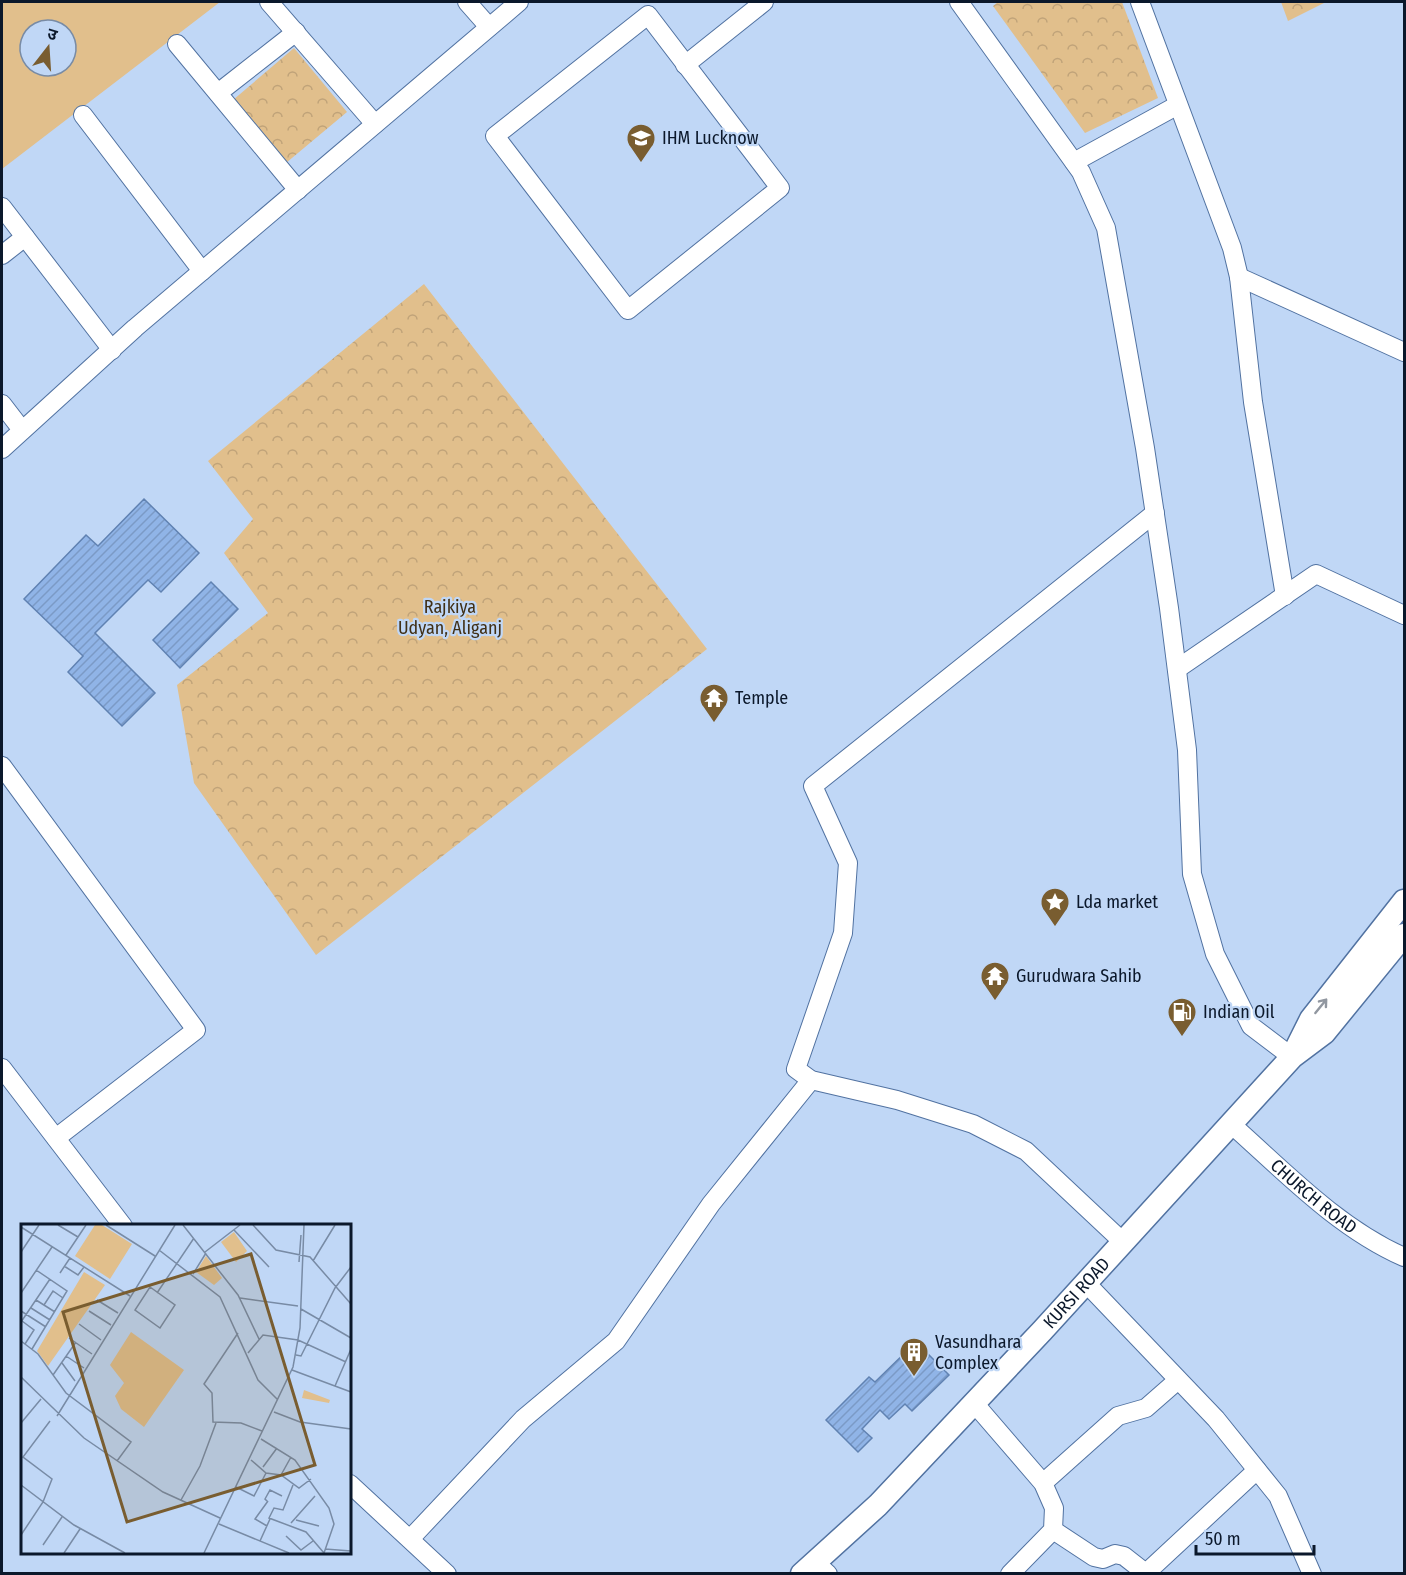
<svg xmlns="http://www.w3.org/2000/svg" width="1406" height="1575" font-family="'Fira Sans Condensed','Noto Sans Devanagari',sans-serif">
  <defs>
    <pattern id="park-crowns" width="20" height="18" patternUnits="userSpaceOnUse" patternTransform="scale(1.5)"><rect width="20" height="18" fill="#e1bf8c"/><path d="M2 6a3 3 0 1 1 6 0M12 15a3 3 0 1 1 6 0" fill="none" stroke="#c0a379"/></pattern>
    <pattern id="building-hatch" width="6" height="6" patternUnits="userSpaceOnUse" patternTransform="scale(1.5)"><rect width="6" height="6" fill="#90b4e7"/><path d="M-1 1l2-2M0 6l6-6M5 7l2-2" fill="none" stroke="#7b9ac6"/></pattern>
  </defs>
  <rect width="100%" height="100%" fill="#c0d7f6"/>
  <path fill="url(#park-crowns)" d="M998,2H1122L1158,98L1085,133L993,6Z
    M1281,2H1326L1288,21Z
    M294,48L347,112L286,163L233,100Z
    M424,284L707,649L316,955L194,783L177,685L268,613L224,553L253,519L208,461Z"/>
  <path fill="#e1bf8c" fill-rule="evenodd" d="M2,2H220L2,169ZM30,30H66V66H30Z"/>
  <path fill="url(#building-hatch)" stroke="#6082b2" stroke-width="1.5" d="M144,499L199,553L161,592L148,580L95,633L155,693L122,726L68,672L83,656L24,599L86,535L98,546Z
    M211,582L238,609L180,668L153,640Z
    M916,1342L949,1375L912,1411L905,1404L889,1419L880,1410L862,1429L872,1438L858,1452L826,1420L869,1377L875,1382Z"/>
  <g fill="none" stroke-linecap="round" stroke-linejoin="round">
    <g stroke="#5172a1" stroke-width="20">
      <g id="minor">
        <path d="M269,2L375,124"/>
        <path d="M467,2L489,27"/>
        <path d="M959,2L1081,172L1106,228L1145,448L1169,608L1187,750L1192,874L1215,954L1251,1026L1292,1057"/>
        <path d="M1140,2L1232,248L1239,277L1253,402L1285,596"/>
        <path d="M648,15L780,188L628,310L495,136Z"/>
        <path d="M177,44L298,190"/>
        <path d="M685,65L764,2"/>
        <path d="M218,93L296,32"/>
        <path d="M83,115L202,271"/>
        <path d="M1074,162L1178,105"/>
        <path d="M2,207L112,350"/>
        <path d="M2,255L25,237"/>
        <path d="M1239,277L1404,352"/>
        <path d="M2,404L22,430"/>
        <path d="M2,449L135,328L519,2"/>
        <path d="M1177,669L1316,574L1404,615"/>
        <path d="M2,766L196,1030L56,1138"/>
        <path d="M2,1068L123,1226"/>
        <path id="s1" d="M1231,1124C1285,1172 1338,1228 1404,1257"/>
        <path d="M1123,1242L1026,1151L973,1124L897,1100L811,1080L796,1069L843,933L848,863L813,786L1155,513"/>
        <path d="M1086,1283L1216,1419L1278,1496L1312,1574"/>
        <path d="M974,1403L1043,1483L1054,1508L1053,1530L1010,1574"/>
        <path d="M1043,1483L1118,1416L1146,1408L1178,1380"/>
        <path d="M350,1484L447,1574"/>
        <path d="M1053,1530L1094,1557L1103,1559L1115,1554L1124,1556L1147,1574"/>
        <path d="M410,1539L523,1419L616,1341L711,1204L811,1080"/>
        <path d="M815,1562L828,1574"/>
        <path d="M1146,1573L1257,1470"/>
      </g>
    </g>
    <g stroke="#5172a1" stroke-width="25">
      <g id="major">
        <path d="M1294,1053L1311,1019L1404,901"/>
        <path id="s2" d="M802,1574L878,1505L1042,1331L1292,1057L1324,1033L1404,935"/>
      </g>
    </g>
    <use href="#minor" stroke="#fff" stroke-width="18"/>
    <use href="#major" stroke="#fff" stroke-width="22"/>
  </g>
  <defs><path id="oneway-shaft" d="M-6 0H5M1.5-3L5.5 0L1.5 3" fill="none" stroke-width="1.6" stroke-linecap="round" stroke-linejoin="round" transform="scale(1.5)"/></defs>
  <use stroke="#9197a0" href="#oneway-shaft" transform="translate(1321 1006) rotate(-51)"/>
  <defs>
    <g id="university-pin" transform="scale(1.5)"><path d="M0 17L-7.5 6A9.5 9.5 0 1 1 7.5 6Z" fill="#795d30" stroke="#c0d7f6"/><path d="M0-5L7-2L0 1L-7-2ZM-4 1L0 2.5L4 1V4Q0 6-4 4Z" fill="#fff"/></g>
    <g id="temple-pin" transform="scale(1.5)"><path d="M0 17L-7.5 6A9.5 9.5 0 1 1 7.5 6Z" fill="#795d30" stroke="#c0d7f6"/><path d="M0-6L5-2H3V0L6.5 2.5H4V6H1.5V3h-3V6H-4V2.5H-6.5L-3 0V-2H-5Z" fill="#fff"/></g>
    <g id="sight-pin" transform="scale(1.5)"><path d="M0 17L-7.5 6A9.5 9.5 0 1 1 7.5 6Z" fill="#795d30" stroke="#c0d7f6"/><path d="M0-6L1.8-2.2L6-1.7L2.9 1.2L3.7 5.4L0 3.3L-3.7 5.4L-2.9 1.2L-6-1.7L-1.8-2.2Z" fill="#fff"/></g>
    <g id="fuel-pin" transform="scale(1.5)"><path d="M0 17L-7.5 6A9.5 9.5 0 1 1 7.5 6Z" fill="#795d30" stroke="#c0d7f6"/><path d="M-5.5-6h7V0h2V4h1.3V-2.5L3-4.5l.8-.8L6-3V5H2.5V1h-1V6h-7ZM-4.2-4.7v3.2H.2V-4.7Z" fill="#fff"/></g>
    <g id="building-pin" transform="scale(1.5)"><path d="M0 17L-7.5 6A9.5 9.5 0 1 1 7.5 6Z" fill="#795d30" stroke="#c0d7f6"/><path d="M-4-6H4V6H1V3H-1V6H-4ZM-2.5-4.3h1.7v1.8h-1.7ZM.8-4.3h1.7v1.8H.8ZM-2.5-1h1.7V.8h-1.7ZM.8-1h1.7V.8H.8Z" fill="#fff"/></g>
  </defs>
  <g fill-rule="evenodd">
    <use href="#university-pin" x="641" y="138"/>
    <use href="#temple-pin" x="714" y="698"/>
    <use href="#sight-pin" x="1055" y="902"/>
    <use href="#temple-pin" x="995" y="976"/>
    <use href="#fuel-pin" x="1182" y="1012"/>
    <use href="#building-pin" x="914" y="1352"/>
  </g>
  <g text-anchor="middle" stroke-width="4.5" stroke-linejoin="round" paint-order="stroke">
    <g font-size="18" fill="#0b182b" stroke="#c0d7f6" text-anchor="start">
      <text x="662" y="144">IHM Lucknow</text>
      <text x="735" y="704">Temple</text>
      <text x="1076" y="908">Lda market</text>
      <text x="1016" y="982">Gurudwara Sahib</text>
      <text x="1203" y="1018">Indian Oil</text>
      <text x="935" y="1348">Vasundhara<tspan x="935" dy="21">Complex</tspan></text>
    </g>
    <g font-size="18" fill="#402f15" stroke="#c0d7f6">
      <text x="450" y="613">Rajkiya<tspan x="450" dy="21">Udyan, Aliganj</tspan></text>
    </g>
    <g font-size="18" fill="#0b182b" stroke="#c0d7f6">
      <text dy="6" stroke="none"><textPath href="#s1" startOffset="110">CHURCH ROAD</textPath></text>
      <text dy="6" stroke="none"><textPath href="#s2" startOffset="393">KURSI ROAD</textPath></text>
    </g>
  </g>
  <g transform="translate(21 1224)">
    <rect width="330" height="330" fill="#c0d7f6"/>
    <path d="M213,8L226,27L215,38L200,18ZM185,32L201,54L193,61L175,48ZM110,108L163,146L123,203L100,185L94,172L103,159L89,141ZM283,166L309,176L308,179L281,174Z" fill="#e1bf8c"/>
    <path d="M74,1H81L111,20L89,55L54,32ZM63,48L84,61L27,142L16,127Z" fill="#e1bf8c"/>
    <path fill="none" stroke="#788ba5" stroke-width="1.5" d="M37,1L57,13M85,1L134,32M162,1L217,71L238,115M232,1L255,26L289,33L330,80M0,3L109,72M213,6L248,43M138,26L199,73L237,156L256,175M0,28L18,1M184,28L219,1M45,31L65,1M292,37L314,1M278,38L280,11M43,42L57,51L63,43M39,49L49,34M172,50L185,29M129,63L154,81L139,104L114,86ZM0,69L31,23M136,69L173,14M219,74L277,82M15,76L34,88M76,76L97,89M23,81L32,67L42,74M10,84L29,96M280,85L330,114M0,87L25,103M68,87L90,101M1,97L13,106L4,120M0,98L29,55M58,100L80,116M217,109L183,160L191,169L192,198L220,199L241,207M48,114L71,130M0,117L17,130L45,169L110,218L96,237M11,125L46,67L15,46M227,129L242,111L277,116L325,138M275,131L280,132L314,64L330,43M45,132L63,144M41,139L54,157M271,146L330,168M32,151L55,118M0,153L63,214L142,268L199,294M314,162L330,125M253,188L279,198L330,205M36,192L154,1M0,199L20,175M240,215L274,236L308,284L313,300L303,329M230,236L245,249L260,251L278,264L290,255M242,243L256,224M260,251L270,233M0,261L53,301L104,329M272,261L262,286L253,284L248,294L285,308L303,329M215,263L233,272L245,249M160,276L179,242L195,199M247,278L244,275L249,266L261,272M275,296L298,302M270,299L294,272M198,300L268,329M246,302L234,295L247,277M0,311L22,278L31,255L2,233L29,197M265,312L280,326L292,317M239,317L249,295M22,321L41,293M304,325L330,327M43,329L59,305M183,329L272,143L279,104L283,1"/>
    <path fill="#795d30" fill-opacity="0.15" stroke="#795d30" stroke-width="3" d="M230,30L294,241L106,298L42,88Z"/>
    <rect width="330" height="330" fill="none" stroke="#0b182b" stroke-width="3"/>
  </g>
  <rect width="1406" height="1575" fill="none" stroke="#0b182b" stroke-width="6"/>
  <g transform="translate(48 48) rotate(17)"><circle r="28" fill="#c0d7f6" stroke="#788ba5" stroke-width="1.5"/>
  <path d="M0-4.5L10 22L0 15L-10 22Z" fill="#795d30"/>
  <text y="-9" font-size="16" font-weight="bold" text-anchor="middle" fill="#0b182b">उ</text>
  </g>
  <path d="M1196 1545v9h118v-9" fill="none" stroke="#0b182b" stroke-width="3"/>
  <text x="1205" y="1545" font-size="18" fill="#0b182b" stroke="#c0d7f6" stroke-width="4.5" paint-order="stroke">50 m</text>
</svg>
